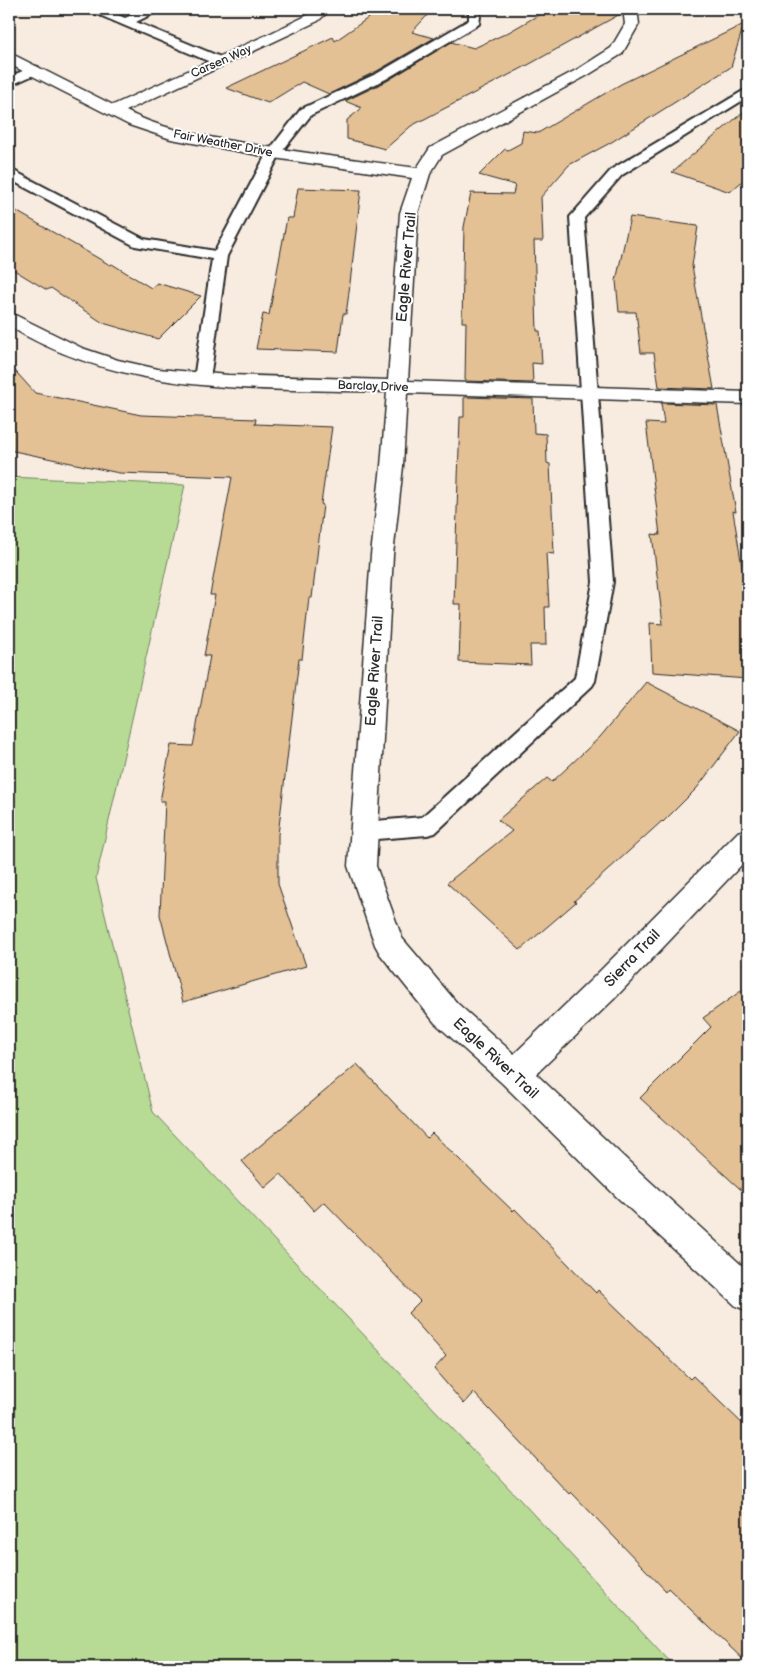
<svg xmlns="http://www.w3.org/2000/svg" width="757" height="1676" font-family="'Balsamiq Sans',sans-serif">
  <rect width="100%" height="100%" fill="#f7ecdf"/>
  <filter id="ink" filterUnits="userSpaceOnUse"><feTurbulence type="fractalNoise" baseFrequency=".02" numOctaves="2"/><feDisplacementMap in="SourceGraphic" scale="10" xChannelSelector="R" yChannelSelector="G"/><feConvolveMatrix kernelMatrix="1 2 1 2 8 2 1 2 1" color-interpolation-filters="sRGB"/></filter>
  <g filter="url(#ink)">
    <path fill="#b7db95" stroke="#718360" d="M9,477L185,485L96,878L153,1112L521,1501L675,1667H9Z"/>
    <path fill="#e4c095" stroke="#2b2b2b" d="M381,9H433L412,32L434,38L377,71L329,94L302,82L268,103L226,88L333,37L335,41Z
      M549,9H621L622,13L528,65L411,126L385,149L347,139V120L362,108L345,101L387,81L451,42L474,48L507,33Z
      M744,24L731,67L610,143L569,165L541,197L543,241H534L537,331H540L542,364L532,363L533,383L465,381L466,322H462L464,227L471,193L513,194L515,185L479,175L505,149L508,150L521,143L523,131L538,133L621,84Z
      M748,108V176L730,192L672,172Z
      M298,188L361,190L348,300L346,314H343L338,352L256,349L263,314L269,315L287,218H293Z
      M9,207L110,265L112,264L151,288L157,283L201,296L158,339L103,323L51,288L47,290L9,267Z
      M630,217L698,226L692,266L714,389L659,387L654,353H641L636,312H619L616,281Z
      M9,364L35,393L141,415L256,419L255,424L332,427L321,504L323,505L312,598H309L302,659H299L278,835V884L306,966L183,1002L160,915L165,801H160L171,745L193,746L210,656H204L215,595H210L232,477L119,473L9,450Z
      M464,397L533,399L534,433L546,434L547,463L550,464L554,554L546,553L549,607H545L546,645H530L531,665L459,662L461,604H454L460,417H464Z
      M661,403L717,405L736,512L733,511L748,604V679L652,672L650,623L663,624L652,534L660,535L646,423L664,424Z
      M646,682L740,731L697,788L663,822L662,821L574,901L576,902L520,950L447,883L512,831L498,820L547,778L552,782L600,737Z
      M748,986V1196L640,1098L711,1027L703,1018Z
      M357,1064L427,1138L432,1133L513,1211L515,1209L596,1293L598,1290L690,1379L693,1376L748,1429V1664L668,1588L666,1591L571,1492L569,1494L474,1393L464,1404L434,1369L446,1356L408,1313L420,1301L324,1202L314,1211L281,1174L265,1188L242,1161Z"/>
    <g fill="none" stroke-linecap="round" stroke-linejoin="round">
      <g stroke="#2b2b2b" stroke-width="4">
        <path id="lane" d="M88,9H104L125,18L145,9H160L158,11L136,22L223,58L225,61L223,64H215L90,11Z
          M469,9H481L479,24L386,79L311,115L280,154L227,256L210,379L208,383H196L194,379L212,259L135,246L9,179V170L14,171L144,239L215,251L267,153L301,109L378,73L469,20Z
          M34,66L38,67L40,70L38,73L9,86V77Z
          M748,88V97L622,175L584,218L613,582L595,681L592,686L435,833L427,835L364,840L356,838L353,831L356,824L364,822L422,817L575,678L593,582L570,217L612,169Z"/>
      </g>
      <g stroke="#2b2b2b" stroke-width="3">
        <path id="street" d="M316,9H331L318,21L126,111C163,130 203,136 243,143C301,153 359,160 417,168L430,148L578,69L611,48L625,24L623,9H637L639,24L622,54L588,75L442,155L430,174L418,213L408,381L748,392V404L407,393L403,466L393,555L376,866L402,938L457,1003L514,1054L592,979L738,832L748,829V858L614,999L536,1074L643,1175L748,1271V1311L736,1306L619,1199L503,1084L435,1023L380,954L375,945L348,866L371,555L381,466L387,392C257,388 124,397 9,326V312L82,348L118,360L158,369L228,375L388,380L400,213L412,178L274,158L171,139L129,125L9,64V54L14,55L113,105L271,33L308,15Z"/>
      </g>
      <use href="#lane" fill="#fff" fill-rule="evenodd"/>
      <use href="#street" fill="#fff" fill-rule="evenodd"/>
    </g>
  </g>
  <g text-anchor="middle" stroke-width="4" stroke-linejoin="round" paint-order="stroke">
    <g font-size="12" fill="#2b2b2b" stroke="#fff">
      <text transform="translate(221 61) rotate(-24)" y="4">Carsen Way</text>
      <text transform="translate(223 143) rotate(11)" y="4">Fair Weather Drive</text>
      <text transform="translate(373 386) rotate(2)" y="4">Barclay Drive</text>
    </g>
    <g font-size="15" fill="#2b2b2b" stroke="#fff">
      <text transform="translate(406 267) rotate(-85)" y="5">Eagle River Trail</text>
      <text transform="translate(374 671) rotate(-86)" y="5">Eagle River Trail</text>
      <text transform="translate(632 958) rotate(-46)" y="5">Sierra Trail</text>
      <text transform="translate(496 1058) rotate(43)" y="5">Eagle River Trail</text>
    </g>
  </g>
  <rect width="757" height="1676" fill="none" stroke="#fff" stroke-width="30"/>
  <rect x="15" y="15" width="727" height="1646" fill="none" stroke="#2b2b2b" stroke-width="2" filter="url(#ink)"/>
</svg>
